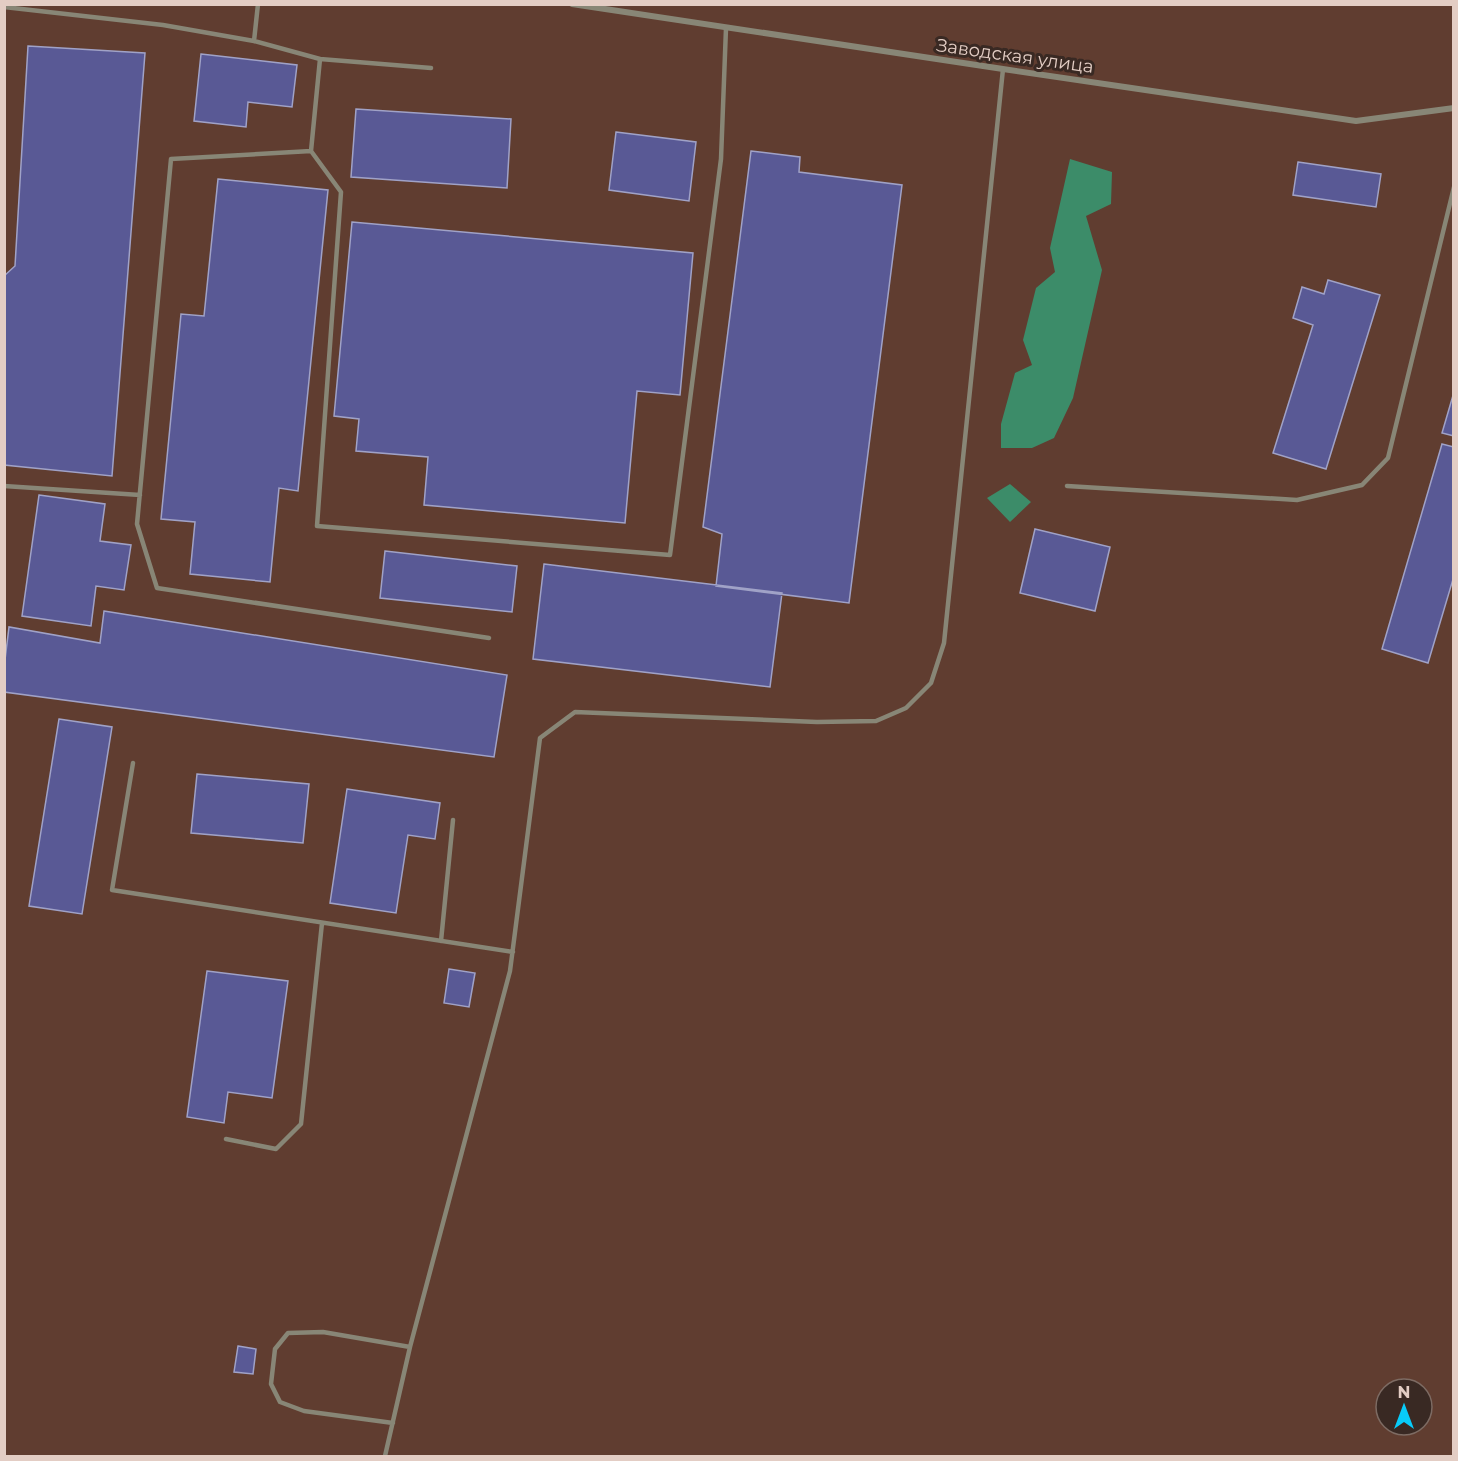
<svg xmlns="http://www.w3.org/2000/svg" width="1458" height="1461" font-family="Montserrat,sans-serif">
  <rect width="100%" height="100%" fill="#603d30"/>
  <path fill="#3c8c69" d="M1070,159L1112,172L1111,204L1086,216L1102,270L1073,398L1054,438L1032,448H1001V424L1015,373L1032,365L1023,340L1036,288L1055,272L1050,248Z
    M1010,484L1031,502L1010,522L987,498Z"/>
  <path fill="#595995" stroke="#a0a2c7" stroke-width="1.5" d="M28,46L145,53L112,476L4,465V276L15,266Z
    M201,54L297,65L292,107L248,102L246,127L194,121Z
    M356,109L511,119L507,188L351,177Z
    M616,132L696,142L689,201L609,190Z
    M751,151L800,157L799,172L902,185L849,603L716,586L722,534L703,527Z
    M1298,162L1381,174L1376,207L1293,195Z
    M218,179L328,190L298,491L279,488L270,582L190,574L195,522L161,519L181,314L204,316Z
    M352,222L693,253L680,395L637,391L625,523L424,505L428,457L356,451L359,419L334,416Z
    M1328,280L1380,295L1326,469L1273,453L1313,325L1293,318L1302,287L1324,294Z
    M1454,392V436L1442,433Z
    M1442,444L1454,447V576L1428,663L1382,649Z
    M39,495L105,504L100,541L131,545L124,590L96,586L91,626L22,616Z
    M1035,529L1110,547L1095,611L1020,593Z
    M385,551L517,566L512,612L380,598Z
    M544,564L782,593L770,687L533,659Z
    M104,611L507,675L494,757L4,692V668L9,627L100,643Z
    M59,719L112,727L82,914L29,906Z
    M197,774L309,784L303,843L191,833Z
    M347,789L440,803L435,839L408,835L396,913L330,903Z
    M449,969L475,973L469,1007L444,1003Z
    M207,971L288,981L272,1098L228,1092L224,1123L187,1117Z
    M238,1346L256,1349L253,1374L234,1372Z"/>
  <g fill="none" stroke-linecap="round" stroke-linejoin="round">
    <path stroke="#888676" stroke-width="4.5" d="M4,7L163,25L254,41L258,4
      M254,41L320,59
      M431,68L320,59L311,151L341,192L317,526L670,555L721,159L726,28
      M311,151L171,159L137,524L157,588L489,638
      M4,486L140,495
      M1067,486L1297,500L1362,485L1388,458L1454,187
      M133,763L112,890L513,952
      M441,941L453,820
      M226,1139L276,1149L301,1124L322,923
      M393,1423L304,1411L280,1402L271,1384L275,1349L288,1333L323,1332L410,1347
      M385,1456L410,1347L510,971L540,738L575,712L817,722L876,721L906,708L931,683L944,643L1003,69"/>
    <path stroke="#888676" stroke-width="6" d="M572,4L1003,69L1356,121L1454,108"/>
  </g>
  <g text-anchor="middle" stroke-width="6" stroke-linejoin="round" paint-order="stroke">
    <g font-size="18" fill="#e3cdc4" stroke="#392923">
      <text transform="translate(1015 56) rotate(8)" y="6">Заводская улица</text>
    </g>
  </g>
  <rect width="1458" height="1461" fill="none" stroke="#e3cdc4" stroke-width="12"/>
  <g transform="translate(1404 1407)"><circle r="28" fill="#392923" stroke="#7d6b63" stroke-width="1.5"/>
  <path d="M0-4.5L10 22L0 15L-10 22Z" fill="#08cbf9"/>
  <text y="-9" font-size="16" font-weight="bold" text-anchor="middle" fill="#e3cdc4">N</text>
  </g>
</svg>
